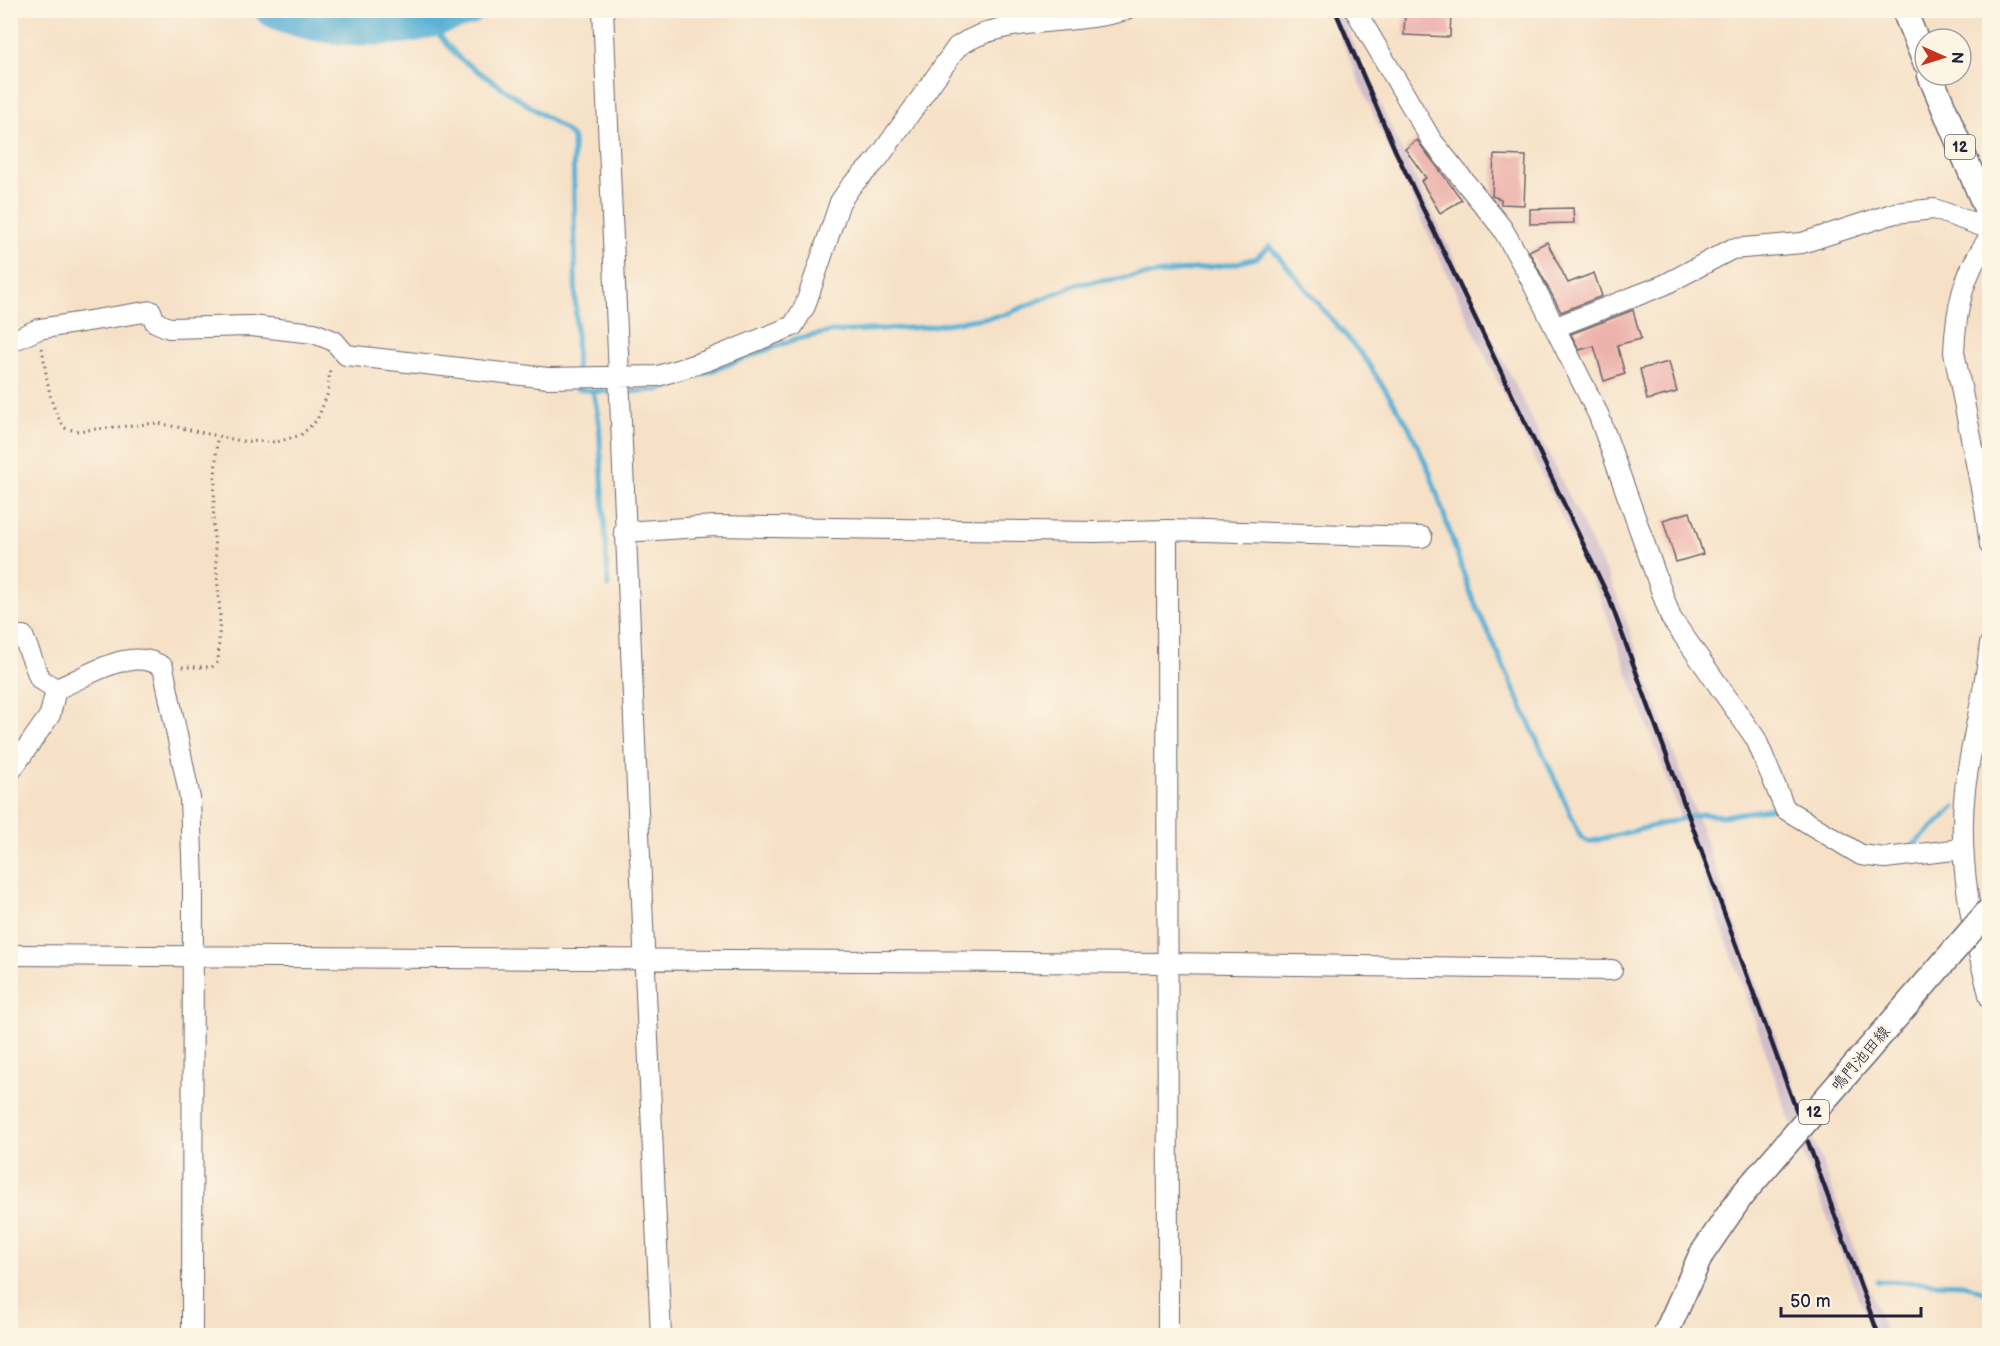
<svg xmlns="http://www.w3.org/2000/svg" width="2000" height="1346" font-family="'Balsamiq Sans','Klee One',sans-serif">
  <rect width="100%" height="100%" fill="#fcf5e5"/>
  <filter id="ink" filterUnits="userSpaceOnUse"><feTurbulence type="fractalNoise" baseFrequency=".0167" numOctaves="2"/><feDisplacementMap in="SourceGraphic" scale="12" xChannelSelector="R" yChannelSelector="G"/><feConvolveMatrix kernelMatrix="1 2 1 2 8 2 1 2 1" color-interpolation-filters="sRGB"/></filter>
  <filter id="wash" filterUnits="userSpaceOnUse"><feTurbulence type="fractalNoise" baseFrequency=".008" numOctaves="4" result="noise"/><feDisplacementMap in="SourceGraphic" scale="24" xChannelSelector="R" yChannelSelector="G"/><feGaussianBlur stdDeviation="1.35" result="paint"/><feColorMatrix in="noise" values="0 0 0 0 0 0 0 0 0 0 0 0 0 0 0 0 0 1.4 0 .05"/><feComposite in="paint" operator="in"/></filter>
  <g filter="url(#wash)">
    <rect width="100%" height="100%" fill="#f6e1c7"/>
    <path fill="#d1bdca" d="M1329,11H1341L1361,64L1401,149L1617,595L1806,1120L1887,1335H1873L1793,1129L1730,950L1601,600L1390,153Z"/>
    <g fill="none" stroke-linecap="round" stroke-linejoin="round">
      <path stroke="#58b0d5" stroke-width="5" d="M427,21L460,59L565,130L573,138L577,389L593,391L599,422L608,586
        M593,391L615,392
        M625,392L660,390L796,339L830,332L925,327L1004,315L1078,284L1233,264L1256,258L1270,246L1366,360L1408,425L1430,473L1469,590L1581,837L1589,842L1701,814L1724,816L1780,807
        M1910,848L1955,807
        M1877,1281L1963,1284L1990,1294"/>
      <path stroke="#58b0d5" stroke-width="33" d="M271,10C311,29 360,32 404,27C426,25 447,15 468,10"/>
    </g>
    <g id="blocks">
      <path fill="#edb1ab" d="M1405,11L1451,13L1450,37L1404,35Z
        M1417,140L1462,200L1440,213L1421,181L1426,178L1405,149Z
        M1494,155L1526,156L1524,205L1501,204V199L1492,196Z
        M1573,208L1574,223L1530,224V209Z
        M1547,242L1568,283L1594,273L1602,296L1561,312L1529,251Z
        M1633,310L1641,339L1617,345L1625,374L1604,381L1594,346L1579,350L1571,334Z
        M1669,362L1677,392L1647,400L1640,369Z
        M1690,512L1703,554L1676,562L1663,520Z"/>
    </g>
  </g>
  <g filter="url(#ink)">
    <use href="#blocks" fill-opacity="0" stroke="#6c656c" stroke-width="1.5"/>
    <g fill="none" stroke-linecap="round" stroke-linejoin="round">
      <g stroke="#6c656c" stroke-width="22">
        <path id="minor" d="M603,10L661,1336
          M1355,10L1432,141L1502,228L1526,270L1599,416L1671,618L1756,739L1785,809L1861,855L1885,858L1962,849
          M1990,237C1963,273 1956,308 1954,352L1985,508L1990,545
          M1556,327L1664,285L1732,249L1802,243L1895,213L1934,209L1990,229
          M10,342L39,329L151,311L155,322L169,328L251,326L314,333L334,341L346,355L548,378L658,376L706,361L793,326L805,306L840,202L851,186L877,160L957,47C1005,14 1072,27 1125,10
          M1167,530L1168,1336
          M624,532L715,526L1094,532L1167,530L1422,537
          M10,636H23L40,679L56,689C88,677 129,645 163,667L190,798L193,885L192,1336
          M1990,644C1985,693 1971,741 1965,789C1957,860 1972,930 1990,998
          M10,772L50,715L56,689
          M10,955L1167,963L1612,970"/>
      </g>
      <g stroke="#6c656c" stroke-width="27">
        <path id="major" d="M1904,10L1925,62
          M1930,75L1990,218"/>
      </g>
      <path stroke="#6c656c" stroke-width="3" stroke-dasharray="1.5 4.5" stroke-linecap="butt" d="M42,348C47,375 48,406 65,428L76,431L158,423L241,441L277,442L301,435L317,420L328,393L330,367
        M182,667H212L218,662L220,614L213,524L217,437"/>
      <use href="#minor" stroke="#fff" stroke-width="20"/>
      <use href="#major" stroke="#fff" stroke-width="24"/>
      <path stroke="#22223b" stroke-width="4.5" d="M1335,10L1395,150L1609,598L1879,1336"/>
      <g stroke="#6c656c" stroke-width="27" stroke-linecap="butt">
        <path id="major-bridge" d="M1666,1333L1701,1255L1742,1195L1990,909"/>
      </g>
      <use href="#major-bridge" stroke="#fff" stroke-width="24"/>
    </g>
  </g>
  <g text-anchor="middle" stroke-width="5" stroke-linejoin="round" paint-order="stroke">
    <g fill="#fcf5e5" stroke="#63616e" stroke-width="1.5">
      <rect x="1945" y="135" width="30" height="24" rx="4.5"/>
      <rect x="1799" y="1100" width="30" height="24" rx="4.5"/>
    </g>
    <g font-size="15" font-weight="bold" fill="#22223b">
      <text x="1960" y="152">12</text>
      <text x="1814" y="1117">12</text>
    </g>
    <g font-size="16" fill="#22223b" stroke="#fcf5e5">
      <text transform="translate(1860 1058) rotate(-49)" y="6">鳴門池田線</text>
    </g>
  </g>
  <rect width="2000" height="1346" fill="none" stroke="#fcf5e5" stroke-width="36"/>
  <g transform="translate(1943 57) rotate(93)"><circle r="28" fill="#fcf5e5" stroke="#a5a1a1" stroke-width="1.5"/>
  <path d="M0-4.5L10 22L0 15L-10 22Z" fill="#c8321e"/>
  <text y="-9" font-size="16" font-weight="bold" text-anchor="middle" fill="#22223b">N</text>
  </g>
  <path d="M1781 1307v9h140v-9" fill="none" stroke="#22223b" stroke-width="3"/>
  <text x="1790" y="1307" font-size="18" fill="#22223b" stroke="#fcf5e5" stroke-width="4.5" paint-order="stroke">50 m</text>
</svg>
